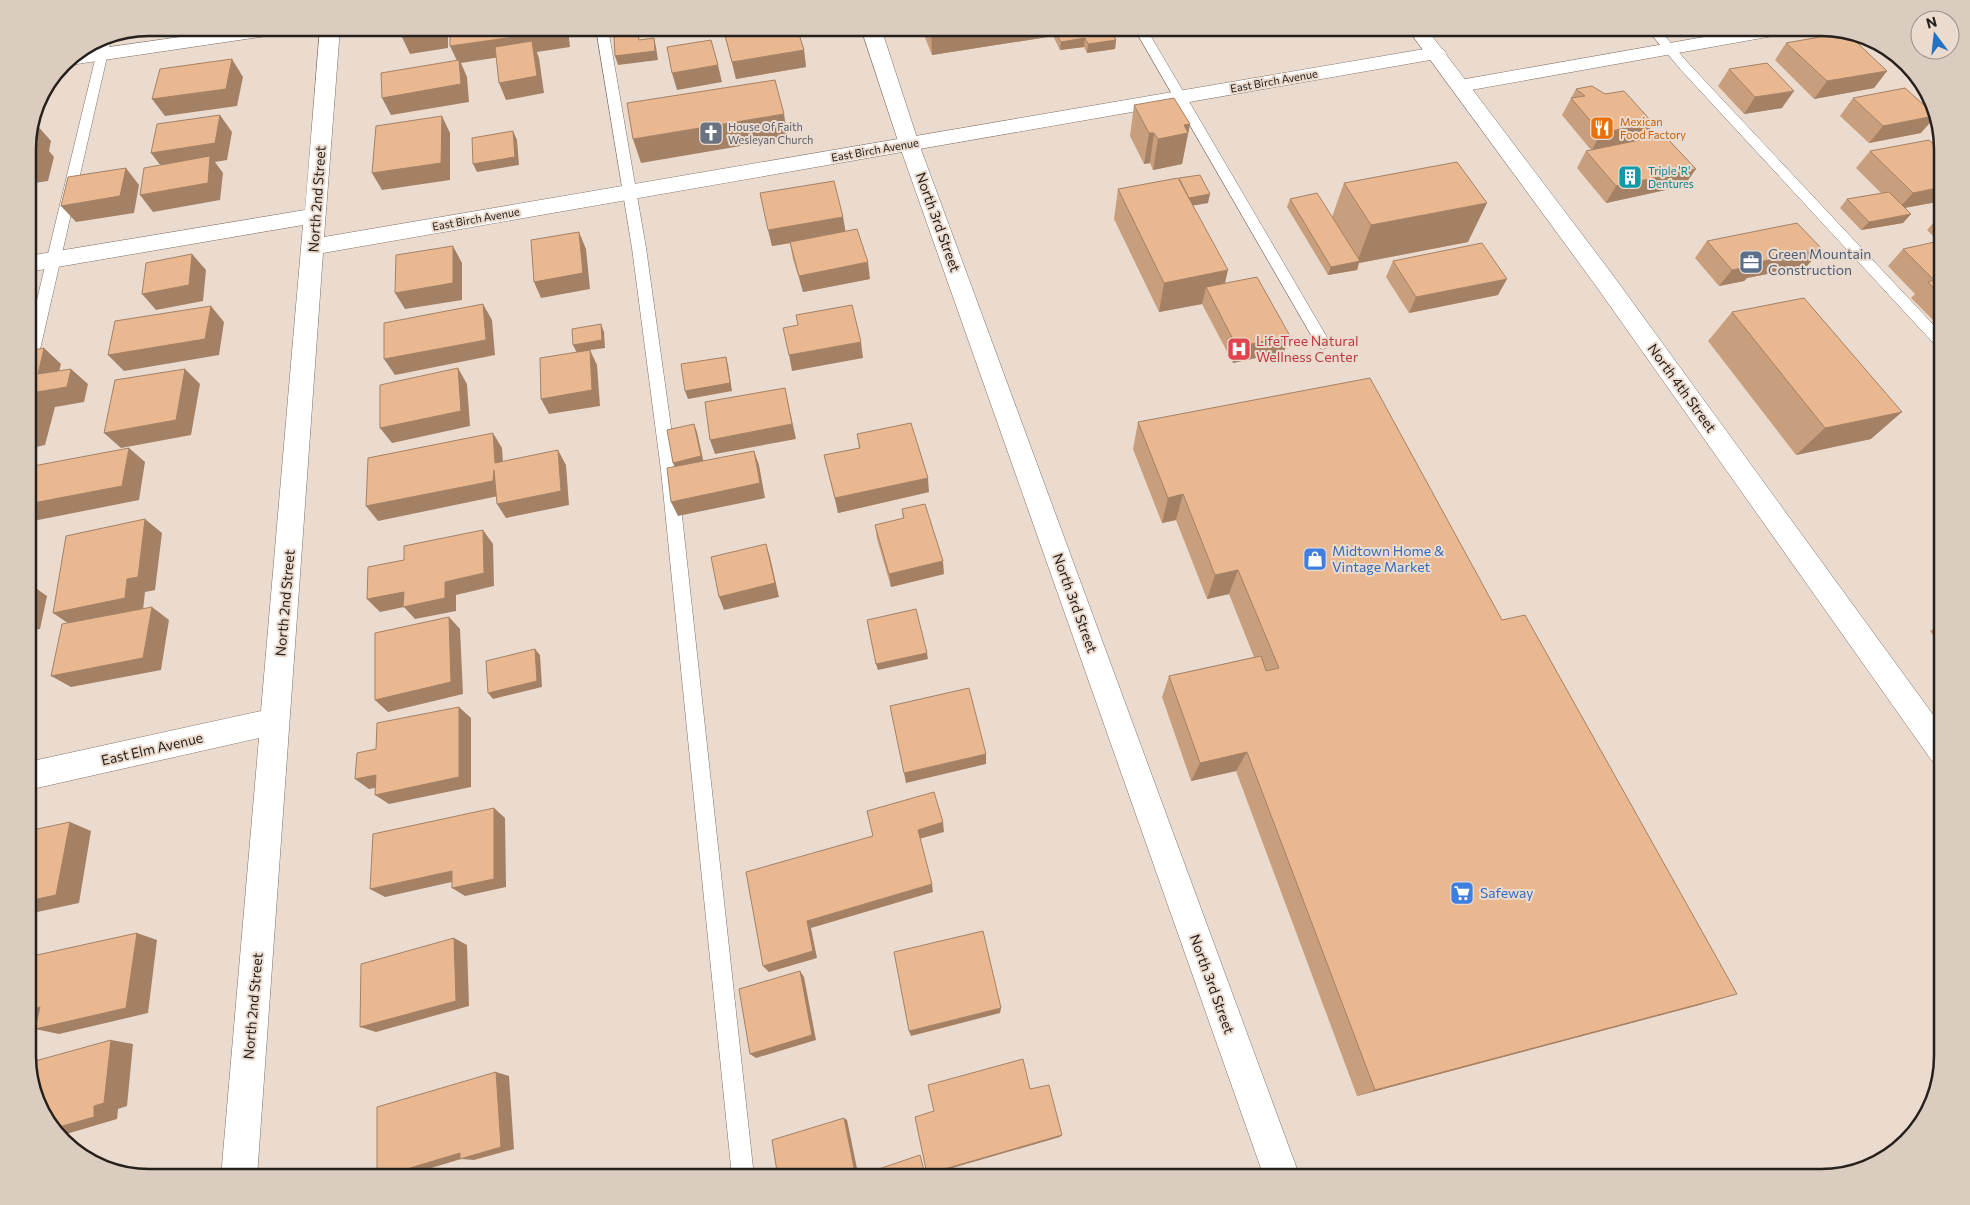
<svg xmlns="http://www.w3.org/2000/svg" width="1970" height="1205" font-family="Commissioner,sans-serif">
  <rect width="100%" height="100%" fill="#ebdbce"/>
  <g fill="none" stroke-linecap="round" stroke-linejoin="round">
    <g stroke="#7f7065" stroke-width="1">
      <path id="service" d="M596,28H608L646,248L677,470L754,1177H732L661,470L632,248Z
        M1134,28H1146L1328,339L1331,343L1328,347L1323,349L1318,347Z
        M1646,28H1658L1689,64L1942,334V349L1937,347L1681,70Z
        M112,35L36,367L33,371L28,373V337L100,39Z"/>
    </g>
    <g stroke="#7f7065" stroke-width="1">
      <path id="minor" d="M244,28H290L287,32L280,34L70,65L63,63L81,51Z
        M320,28H340L324,237L1436,47L1443,49L1446,53L1443,57L1436,59L323,253L257,1177H221L259,738L28,790V762L261,711L303,225L28,272V256L305,210Z
        M1755,28H1794L1791,32L1784,34L1460,92L1453,90L1450,86L1453,82L1460,80Z"/>
    </g>
    <g stroke="#7f7065" stroke-width="1">
      <path id="secondary" d="M861,28H881L919,144L1300,1177H1264L899,144Z
        M1407,28H1426L1612,274L1942,727V765L1932,761L1596,286Z"/>
    </g>
    <use href="#service" fill="#fff" fill-rule="evenodd"/>
    <use href="#minor" fill="#fff" fill-rule="evenodd"/>
    <use href="#secondary" fill="#fff" fill-rule="evenodd"/>
  </g>
  <path fill="#c99e7c" d="M723,28H797L804,50L806,67L736,79Z
    M921,28H1109L1116,40L1115,49L1087,53L1084,47L1060,50L1054,38V36L932,55Z
    M1786,43L1887,71L1874,88L1814,99L1775,60Z
    M1729,69L1782,108L1744,114L1718,86Z
    M1576,89L1605,94L1653,123L1644,139L1684,186L1606,203L1577,168L1586,151L1591,150L1562,115Z
    M1853,98L1921,133L1869,143L1840,116Z
    M1134,105L1190,124L1182,164L1153,170L1150,163L1144,164L1130,136Z
    M1870,151L1942,152V201L1905,208L1911,214L1903,223L1861,230L1840,208L1847,199L1881,193L1856,168Z
    M1344,183L1468,242L1359,263L1357,270L1328,275L1287,207L1290,199L1332,217Z
    M1118,189L1208,203L1193,205L1225,283L1284,352L1233,363L1202,304L1159,312L1114,219Z
    M760,193L843,217L845,231L870,279L803,292L793,259L790,243L772,246Z
    M1942,213V245L1927,230Z
    M1707,241L1807,266L1747,278L1744,281L1719,286L1695,258Z
    M1942,245V324L1938,325L1911,298L1915,294L1888,266L1903,249Z
    M1393,261L1498,295L1409,313L1386,277Z
    M1732,312L1871,439L1796,455L1708,341Z
    M1138,422L1703,1004L1357,1096L1236,771L1191,781L1162,697L1169,676L1254,657L1229,594L1207,599L1176,520L1162,523L1133,449Z
    M857,434L929,492L838,513L824,455L859,448Z
    M902,509L944,574L891,587L877,539L875,525L903,519Z
    M1942,624V647L1930,631Z"/>
  <path fill="#a48165" d="M440,28H448V48L410,54L402,37Z
    M564,28H568L570,47L537,52L539,58L544,93L506,100L499,83L534,52L461,63L467,77L469,102L391,115L382,98L458,63L450,46Z
    M951,28H1081L1054,29V36L932,55L931,31Z
    M654,38L656,47L658,60L618,65L615,56Z
    M1085,38L1084,47L1060,50L1061,42Z
    M1116,40L1115,49L1087,53L1088,44Z
    M804,50L806,67L736,79L732,62Z
    M232,59L243,77L237,106L165,116L152,99Z
    M718,65L722,82L677,90L672,73Z
    M1887,71L1874,88L1814,99L1827,81Z
    M1794,91L1782,108L1744,114L1755,97Z
    M784,114L788,138L641,163L633,139Z
    M220,115L232,132L227,160L215,162L223,173L220,200L153,212L140,195L164,170L151,153Z
    M442,116L450,133V180L382,190L372,173Z
    M1934,116L1935,117L1921,133L1869,143L1883,126Z
    M1653,123L1643,140L1592,150L1601,133Z
    M36,124L51,141L49,151L54,157L48,181L28,184V165Z
    M1190,124L1182,164L1153,170L1158,139L1184,125Z
    M513,131L517,140L519,165L477,172L473,164Z
    M1149,133H1154L1150,163L1144,164Z
    M126,168L139,185L134,213L76,222L61,206Z
    M1696,169L1684,186L1606,203L1616,186Z
    M1942,187V201L1898,209L1913,193Z
    M1210,194L1208,203L1179,208L1181,199Z
    M1487,203L1468,242L1359,263L1357,270L1328,275L1331,267L1357,262L1371,225Z
    M1911,214L1903,223L1861,230L1869,222Z
    M843,217L846,234L772,246L768,230Z
    M579,232L586,249L590,289L541,298L534,282Z
    M453,246L462,263V300L405,309L395,293Z
    M1822,249L1807,266L1747,278L1744,281L1719,286L1732,270L1755,263Z
    M192,254L206,270L203,301L156,310L142,294Z
    M868,262L870,279L803,292L799,276Z
    M1228,270L1221,300L1206,287L1202,304L1159,312L1164,283Z
    M1507,279L1498,295L1409,313L1416,297Z
    M483,304L492,320L495,355L395,375L384,359Z
    M211,306L224,322L219,355L124,371L108,355Z
    M601,324L604,332L605,348L590,350L597,365L600,406L549,414L541,399L577,353L573,345Z
    M1290,336L1284,352L1233,363L1237,347Z
    M861,342L863,358L792,371L789,355Z
    M44,348L61,364L55,389L71,369L88,384L84,402L55,407L45,445L28,449V428L38,374Z
    M726,357L728,365L732,391L688,399L685,391Z
    M458,368L467,384L470,426L392,443L380,428Z
    M185,369L200,384L191,435L121,448L104,433Z
    M785,388L796,439L715,454L710,440Z
    M1902,412L1871,439L1796,455L1825,428Z
    M694,424L697,432L704,464L676,470L673,463Z
    M493,433L502,448L504,477L495,463Z
    M129,448L145,462L139,500L28,522V504Z
    M558,450L566,465L569,505L506,518L497,504Z
    M754,451L759,465L765,498L678,516L671,502Z
    M494,470L503,495L378,521L366,506Z
    M928,478L929,492L838,513L835,498Z
    M1183,494L1176,520L1162,523L1168,498Z
    M145,519L162,533L155,590L145,592L143,610L72,626L53,613L127,579Z
    M483,530L493,544L494,586L456,595V611L415,619L404,607L380,612L367,599L445,582Z
    M766,544L770,557L779,597L724,610L719,597Z
    M943,561L944,574L891,587L889,574Z
    M1238,570L1229,594L1207,599L1215,575Z
    M37,589L47,596L40,629L28,631V623Z
    M152,607L169,620L161,670L71,687L51,676Z
    M449,617L460,629L463,694L388,712L375,700Z
    M535,649L540,655L542,687L493,699L488,693Z
    M927,653L928,659L878,670L876,664Z
    M459,707L471,718V787L389,804L375,795Z
    M1247,752L1236,771L1191,781L1200,763Z
    M986,754V764L906,783L904,773Z
    M376,775L390,785L369,789L355,779Z
    M494,808L505,818L506,887L465,896L452,888Z
    M70,822L91,831L79,903L28,914V901Z
    M943,822L944,832L919,839L918,830Z
    M452,871L465,879L385,897L370,889Z
    M932,884L933,892L811,928L817,958L769,972L763,966L807,921Z
    M137,933L157,940L148,1013L59,1034L35,1029Z
    M454,938L467,945L469,1006L376,1032L360,1027Z
    M800,971L804,977L816,1040L756,1058L750,1054Z
    M1737,994L1703,1004L1357,1096L1375,1090Z
    M40,1007L63,1012L28,1020V1010Z
    M1001,1008L1000,1013L911,1036L909,1031Z
    M111,1040L133,1044L127,1106L118,1109L117,1119L63,1135L55,1128L94,1106Z
    M496,1072L509,1076L514,1149L474,1160L461,1159L398,1178H378Z
    M844,1118L847,1120L859,1178H856Z
    M1062,1135L1060,1137L928,1175L927,1174Z"/>
  <path fill="#eab890" stroke="#a48165" d="M402,28H440V31L402,37Z
    M462,28H564V30L450,46V29Z
    M723,28H797L804,50L732,62Z
    M930,28H951L931,31Z
    M1063,28H1109L1116,40L1088,44L1085,38L1061,42L1054,29Z
    M1842,33L1849,35L1887,71L1827,81L1786,43Z
    M638,34L639,40L654,38L655,51L615,56L614,37Z
    M711,40L718,65L672,73L667,47Z
    M532,41L537,76L499,83L495,47Z
    M232,59L226,89L152,99L160,69Z
    M459,60L461,84L382,98L381,73Z
    M1767,63L1794,91L1755,97L1729,69Z
    M775,80L784,114L633,139L627,103Z
    M1592,86L1605,94L1624,91L1653,123L1601,133L1571,98L1585,96L1576,89Z
    M1905,88L1934,114V116L1883,126L1853,98Z
    M1174,98L1190,124L1184,125L1188,133L1158,139L1154,133H1149L1134,105Z
    M220,115L215,143L151,153L157,124Z
    M442,116L441,163L372,173L376,126Z
    M32,124H36L32,141L39,140L33,164L28,165V142Z
    M513,131L515,157L473,164L472,138Z
    M1664,135L1696,169L1616,186L1586,151Z
    M1929,140L1942,152V187L1913,193L1870,151Z
    M210,156L208,183L140,195L144,168Z
    M1457,162L1487,203L1371,225L1344,183Z
    M126,168L120,196L61,206L68,177Z
    M1200,175L1210,194L1189,198L1179,178Z
    M1178,178L1228,270L1164,283L1118,189Z
    M834,181L843,217L768,230L760,193Z
    M1889,192L1911,214L1869,222L1847,199Z
    M1317,193L1360,261L1331,267L1290,199Z
    M1797,223L1822,249L1755,263L1757,265L1732,270L1707,241Z
    M857,229L868,262L799,276L790,242Z
    M579,232L583,273L534,282L531,240Z
    M1939,241L1942,245V297L1928,282L1934,280L1903,249Z
    M1482,243L1507,279L1416,297L1393,261Z
    M453,246V283L395,293L396,255Z
    M192,254L189,285L142,294L146,263Z
    M1257,277L1290,336L1237,347L1206,287Z
    M1804,298L1902,412L1825,428L1732,312Z
    M483,304L486,340L384,359V323Z
    M852,305L861,342L789,355L783,328L798,325L796,315Z
    M211,306L205,339L108,355L115,321Z
    M601,324L602,340L573,345L572,329Z
    M44,348L38,374L71,369L67,387L37,392L28,428V351Z
    M590,350L592,390L541,399L540,358Z
    M726,357L730,383L685,391L681,364Z
    M458,368L461,411L380,428V385Z
    M185,369L176,420L104,433L115,380Z
    M1370,378L1502,620L1525,615L1737,994L1375,1090L1247,752L1200,763L1169,676L1261,656L1266,671L1279,668L1238,570L1215,575L1183,494L1168,498L1138,422Z
    M785,388L792,424L710,440L705,402Z
    M911,423L928,478L835,498L824,455L860,448L857,434Z
    M694,424L701,456L673,463L667,430Z
    M493,433L495,463L558,450L561,491L497,504L494,470L493,481L366,506L368,458Z
    M129,448L122,486L28,504V467Z
    M754,451L760,483L671,502L667,468Z
    M925,504L943,561L889,574L875,525L904,518L902,509Z
    M145,519L138,577L127,579L125,598L53,613L66,536Z
    M483,530L484,573L445,582V598L403,607L404,592L367,599L368,567L404,560V546Z
    M766,544L775,583L719,597L711,557Z
    M37,589L29,623H28V591Z
    M152,607L143,658L51,676L62,624Z
    M916,609L927,653L876,664L867,620Z
    M449,617L451,682L375,700V633Z
    M535,649L537,681L488,693L486,661Z
    M969,688L986,754L904,773L890,706Z
    M459,707V777L375,795L376,775L355,779L357,753L376,749L377,723Z
    M934,792L943,822L918,830L932,884L807,921L813,951L763,966L746,872L873,836L867,811Z
    M494,808V879L452,888V871L370,889L373,834Z
    M70,822L56,895L28,901V831Z
    M983,931L1001,1008L909,1031L894,952Z
    M137,933L126,1008L35,1029L40,1007L28,1010V957Z
    M454,938L456,1001L360,1027L361,964Z
    M800,971L812,1035L750,1054L739,989Z
    M111,1040L104,1103L94,1106V1117L55,1128L44,1117L28,1063Z
    M1023,1059L1030,1089L1049,1085L1062,1135L927,1174L915,1117L934,1111L928,1085Z
    M496,1072L501,1147L460,1159V1153L377,1178V1107Z
    M844,1118L856,1178H778L772,1140Z
    M920,1155L926,1178H861V1175Z"/>
  <defs>
    <g id="restaurant-square" transform="scale(1.25)"><rect x="-9" y="-9" width="18" height="18" rx="4" fill="#e8710a" stroke="#ebdbce"/><path d="M-5-6h1v4h1v-4h1v4h1v-4h1v5L-1.5 .5V6h-2V.5L-5-1ZM5-6V6H3V1.5H1.5Q1.5-4 5-6Z" fill="#fff"/></g>
    <g id="church-square" transform="scale(1.25)"><rect x="-9" y="-9" width="18" height="18" rx="4" fill="#6b7280" stroke="#ebdbce"/><path d="M-1.2-6h2.4v3.5h3.3v2.4h-3.3V6h-2.4V-.1h-3.3v-2.4h3.3Z" fill="#fff"/></g>
    <g id="building-square" transform="scale(1.25)"><rect x="-9" y="-9" width="18" height="18" rx="4" fill="#0f9aa8" stroke="#ebdbce"/><path d="M-4-6H4V6H1V3H-1V6H-4ZM-2.5-4.3h1.7v1.8h-1.7ZM.8-4.3h1.7v1.8H.8ZM-2.5-1h1.7V.8h-1.7ZM.8-1h1.7V.8H.8Z" fill="#fff"/></g>
    <g id="office-square" transform="scale(1.25)"><rect x="-9" y="-9" width="18" height="18" rx="4" fill="#5c6f8a" stroke="#ebdbce"/><path d="M-6-3h4V-5.5h4V-3h4V5H-6ZM-1-4.5V-3h2v-1.5ZM-6 0V1H6V0Z" fill="#fff"/></g>
    <g id="hospital-square" transform="scale(1.25)"><rect x="-9" y="-9" width="18" height="18" rx="4" fill="#e0444e" stroke="#ebdbce"/><path d="M-5-5h3v3.5h4V-5h3V5h-3V1.5h-4V5h-3Z" fill="#fff"/></g>
    <g id="shop-square" transform="scale(1.25)"><rect x="-9" y="-9" width="18" height="18" rx="4" fill="#3f7fe0" stroke="#ebdbce"/><path d="M-5-2.5h2.3a2.7 3.5 0 0 1 5.4 0H5L5.5 6h-11ZM-1.5-2.5h3a1.5 2.3 0 0 0-3 0Z" fill="#fff"/></g>
    <g id="supermarket-square" transform="scale(1.25)"><rect x="-9" y="-9" width="18" height="18" rx="4" fill="#3f7fe0" stroke="#ebdbce"/><path d="M-6-5.5h2.5l.6 2H6L4.5 2H-2.5L-4.4-4H-6ZM-1.5 3.2a1.3 1.3 0 1 0 .1 0ZM3 3.2a1.3 1.3 0 1 0 .1 0Z" fill="#fff"/></g>
  </defs>
  <g fill-rule="evenodd">
    <use href="#restaurant-square" x="1602" y="128"/>
    <use href="#church-square" x="711" y="133"/>
    <use href="#building-square" x="1630" y="177"/>
    <use href="#office-square" x="1751" y="262"/>
    <use href="#hospital-square" x="1239" y="349"/>
    <use href="#shop-square" x="1315" y="559"/>
    <use href="#supermarket-square" x="1462" y="893"/>
  </g>
  <g text-anchor="middle" stroke-width="4" stroke-linejoin="round" paint-order="stroke">
    <g font-size="11" fill="#26201c" stroke="#ebdbce">
      <text transform="translate(1274 81) rotate(-10)" y="4">East Birch Avenue</text>
      <text transform="translate(875 150) rotate(-10)" y="4">East Birch Avenue</text>
      <text transform="translate(476 219) rotate(-10)" y="4">East Birch Avenue</text>
    </g>
    <g font-size="11" fill="#c56008" stroke="#ebdbce" text-anchor="start">
      <text x="1620" y="126">Mexican<tspan x="1620" dy="13">Food Factory</tspan></text>
    </g>
    <g font-size="11" fill="#5b616d" stroke="#ebdbce" text-anchor="start">
      <text x="728" y="131">House Of Faith<tspan x="728" dy="13">Wesleyan Church</tspan></text>
    </g>
    <g font-size="11" fill="#0d838f" stroke="#ebdbce" text-anchor="start">
      <text x="1648" y="175">Triple 'R'<tspan x="1648" dy="13">Dentures</tspan></text>
    </g>
    <g font-size="14" fill="#26201c" stroke="#ebdbce">
      <text transform="translate(317 199) rotate(-86)" y="5">North 2nd Street</text>
      <text transform="translate(938 222) rotate(70)" y="5">North 3rd Street</text>
      <text transform="translate(1682 388) rotate(54)" y="5">North 4th Street</text>
      <text transform="translate(285 603) rotate(-85)" y="5">North 2nd Street</text>
      <text transform="translate(1075 603) rotate(70)" y="5">North 3rd Street</text>
      <text transform="translate(152 749) rotate(-13)" y="5">East Elm Avenue</text>
      <text transform="translate(1212 984) rotate(70)" y="5">North 3rd Street</text>
      <text transform="translate(253 1006) rotate(-85)" y="5">North 2nd Street</text>
    </g>
    <g font-size="14" fill="#4e5e75" stroke="#ebdbce" text-anchor="start">
      <text x="1768" y="259">Green Mountain<tspan x="1768" dy="16">Construction</tspan></text>
    </g>
    <g font-size="14" fill="#be3a42" stroke="#ebdbce" text-anchor="start">
      <text x="1256" y="346">LifeTree Natural<tspan x="1256" dy="16">Wellness Center</tspan></text>
    </g>
    <g font-size="14" fill="#366cbe" stroke="#ebdbce" text-anchor="start">
      <text x="1332" y="556">Midtown Home &amp;<tspan x="1332" dy="16">Vintage Market</tspan></text>
      <text x="1480" y="898">Safeway</text>
    </g>
  </g>
  <path d="M0 0H1970V1205H0ZM149 36H1821A113 113 0 0 1 1934 149V1056A113 113 0 0 1 1821 1169H149A113 113 0 0 1 36 1056V149A113 113 0 0 1 149 36Z" fill="#dbccc0" fill-rule="evenodd"/>
  <path fill="none" stroke="#26201c" stroke-width="2.5" d="M149 36H1821A113 113 0 0 1 1934 149V1056A113 113 0 0 1 1821 1169H149A113 113 0 0 1 36 1056V149A113 113 0 0 1 149 36Z"/>
  <g transform="translate(1935 35) rotate(345)"><circle r="24" fill="#ebdbce" stroke="#9c9087"/>
  <path d="M0-4L9 19L0 12L-9 19Z" fill="#2272c1"/>
  <text y="-8" font-size="14" font-weight="bold" text-anchor="middle" fill="#26201c">N</text>
  </g>
</svg>
